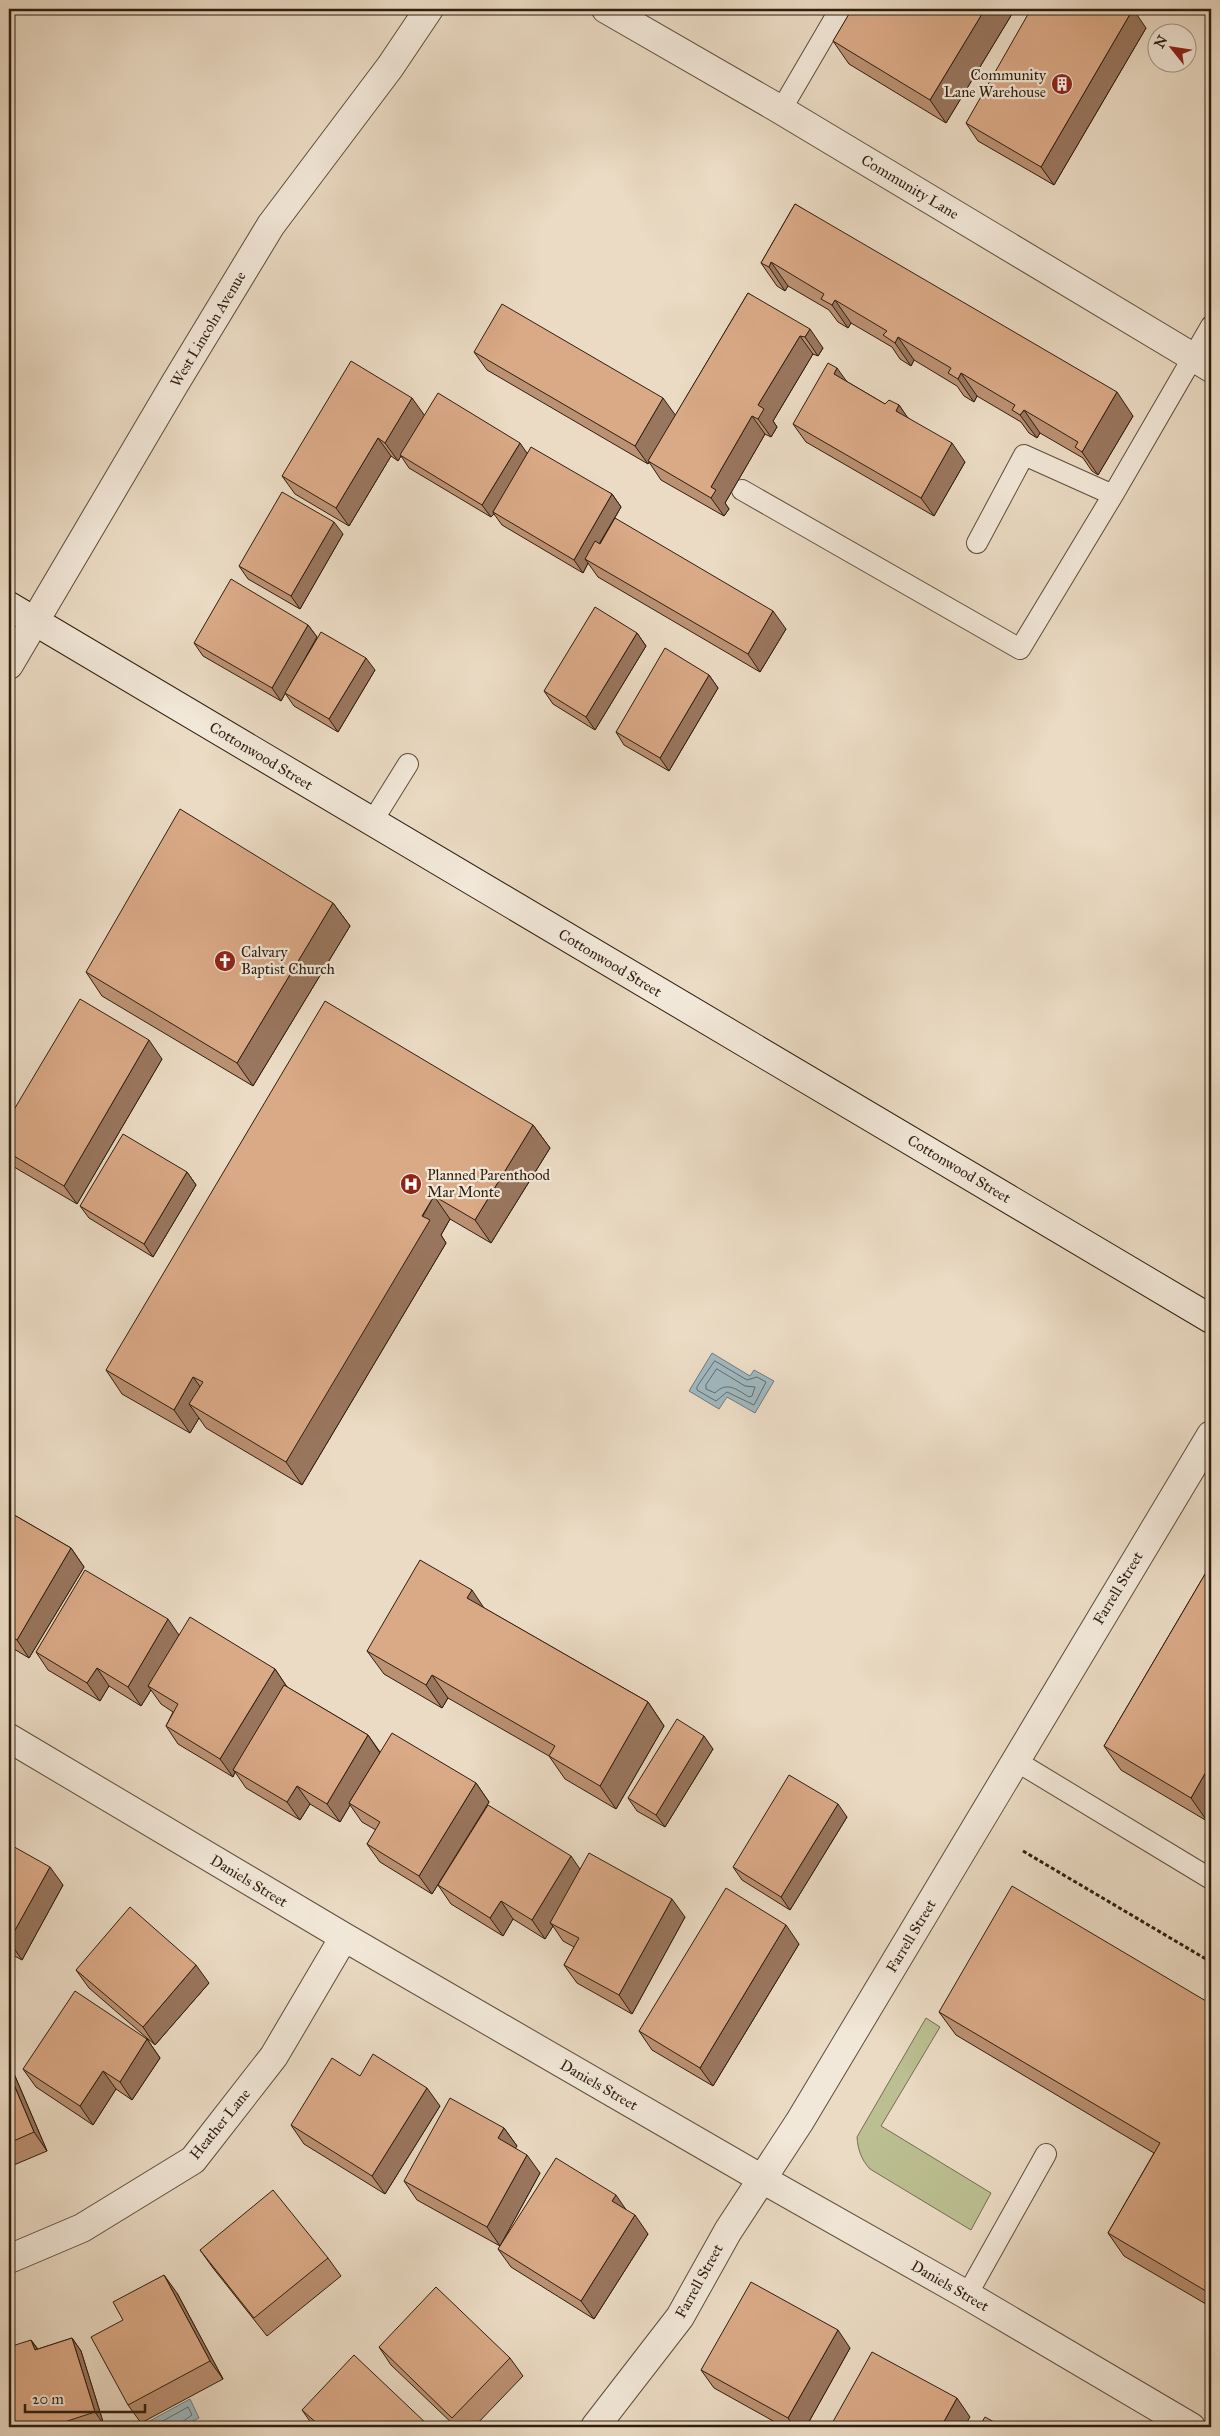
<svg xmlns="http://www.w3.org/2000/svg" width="1220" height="2436" font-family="'IM FELL Great Primer',serif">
  <rect width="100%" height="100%" fill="#ebdbc4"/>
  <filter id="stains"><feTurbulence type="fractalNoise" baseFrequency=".004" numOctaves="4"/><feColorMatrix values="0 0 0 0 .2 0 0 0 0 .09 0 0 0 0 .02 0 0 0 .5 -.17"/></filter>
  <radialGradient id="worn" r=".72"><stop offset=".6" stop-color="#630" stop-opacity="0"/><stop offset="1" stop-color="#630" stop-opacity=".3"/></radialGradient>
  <path fill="#bbbf91" stroke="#756e50" d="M926,2018L940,2027L881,2126L991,2193L971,2230L870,2169C861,2159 858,2150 857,2137Z"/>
  <path fill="#9fb8c0" stroke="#727a79" d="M712,1353L750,1376L754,1370L774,1381L755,1413L727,1397L719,1409L689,1391Z
    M190,2399L199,2418L181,2427H148L146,2423Z"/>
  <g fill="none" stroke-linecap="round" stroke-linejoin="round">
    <path stroke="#676b67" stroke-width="1" d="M715,1361L747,1380L757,1377L766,1382L754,1405L727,1392L716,1401L697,1390V1387Z
      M717,1369L745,1386L755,1387L752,1396L749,1397C736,1389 727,1381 715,1393L706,1389V1385Z
      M152,2427L188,2407L192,2415L182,2422L180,2427"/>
    <g stroke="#5e4d3c" stroke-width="22">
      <path id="lane" d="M781,110L840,9
        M742,490L1020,649L1113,495L1211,326
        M977,543L1024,455L1113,495
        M372,822L408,764
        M1016,1761L1211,1879
        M967,2295L1046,2154"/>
    </g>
    <g stroke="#5e4d3c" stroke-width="30">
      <path id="street" d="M606,9L781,110L1211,368
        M9,665L174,385L271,225L390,67L429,9
        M9,1738L344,1937L762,2179L967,2295L1191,2427
        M9,2259L82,2228L193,2160L274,2056L344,1937
        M595,2427L680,2317L728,2231L800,2121L1211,1435"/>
    </g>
    <g stroke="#2f1e0e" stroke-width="30">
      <path id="secondary" d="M9,606L1211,1319"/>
    </g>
    <path stroke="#2f1e0e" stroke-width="3" stroke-dasharray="4 2.5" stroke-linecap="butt" d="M1023,1851L1211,1962"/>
    <use href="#lane" stroke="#f2e8d9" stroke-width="20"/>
    <use href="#street" stroke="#f2e8d9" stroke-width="28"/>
    <use href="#secondary" stroke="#f2e8d9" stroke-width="28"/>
  </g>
  <path fill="#bb9173" stroke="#2f1e0e" d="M1015,9L946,123L849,64L833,41Z
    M1146,28L1054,185L978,141L966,123Z
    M795,204L1133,416L1098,475L1092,471L1083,458L1040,433L1037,438L1029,433L1021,422L977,396L974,402L964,396L957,386L914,360L911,366L900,359L892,347L851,323L848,328L838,322L829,310L788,286L785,291L777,286L761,263Z
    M748,293L823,348L818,356L813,354L773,421L777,427L771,437L765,434L725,503L729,509L724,516L661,480L649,462L648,464L487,370L474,352L675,416Z
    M846,381L885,404L899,405L907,417L965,462L934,516L806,442L793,424Z
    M424,415L527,453L612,494L621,507L600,544L786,629L760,672L598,577L588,563L583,573L502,525L494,514L491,517L409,468L401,456L398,461L391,456L349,526L295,494L282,476Z
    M343,534L300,609L248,579L239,566Z
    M308,625L317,637L288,689L375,670L338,732L294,706L285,693L281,701L203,656L194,643Z
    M637,633L646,646L595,730L553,704L544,691Z
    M709,675L718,688L669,771L624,745L616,732Z
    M333,903L350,926L253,1086L102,996L86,972Z
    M162,1059L77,1204L9,1164V1118Z
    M533,1125L550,1148L491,1243L450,1219L441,1235L446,1243L302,1485L206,1428L199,1418L190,1433L122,1394L106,1370Z
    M187,1172L196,1185L153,1257L89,1218L80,1206Z
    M9,1512L71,1548L84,1567L29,1658L9,1646Z
    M1211,1564L1207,1821L1121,1770L1104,1746Z
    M484,1608L648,1702L664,1726L616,1809L565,1779L549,1756L448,1698L442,1708L384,1674L367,1651Z
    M180,1635L275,1669L287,1687L368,1735L380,1752L476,1783L489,1802L432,1894L380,1862L367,1844L376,1830L362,1822L350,1805L340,1822L310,1804L300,1820L246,1788L235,1772L233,1777L178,1744L166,1726L173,1712L161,1704L151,1690L141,1706L109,1686L100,1701L48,1670L36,1652Z
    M713,1749L665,1827L637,1811L628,1798Z
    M847,1817L790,1910L742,1880L733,1867Z
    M9,1844L63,1885L22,1960L9,1953Z
    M580,1869L685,1917L632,2014L577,1983L564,1965L574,1947L563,1941L553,1926L545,1939L513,1919L503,1936L451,1904L438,1885Z
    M799,1944L713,2086L652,2050L639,2031Z
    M76,1970L209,1983L155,2045L89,1988Z
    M1211,2004V2307L1124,2256L1108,2233L1154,2153L956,2035L939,2012Z
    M147,2039L160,2058L132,2100L116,2089L93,2125L36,2087L23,2069Z
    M9,2062L47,2151L9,2167Z
    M360,2076L440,2106L385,2194L304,2144L291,2125Z
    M504,2128L517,2146L515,2148L540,2173L500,2246L417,2200L404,2181Z
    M626,2210L648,2234L594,2319L511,2267L498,2249Z
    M200,2250L328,2258L341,2276L267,2336L213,2268Z
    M177,2293L223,2379L141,2423L128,2405Z
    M72,2338L81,2351L104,2425L97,2427H12L31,2340L38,2349Z
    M379,2347L510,2358L523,2376L474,2427H456L391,2365Z
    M850,2348L806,2427H784L714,2388L701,2370Z
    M302,2410L430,2427H314Z"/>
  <path fill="#99765e" stroke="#2f1e0e" d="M985,9H1015L946,123L930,100Z
    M1133,9L1146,28L1054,185L1041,167Z
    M771,262L788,286L785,291L769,267Z
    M835,300L851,323L848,328L832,305Z
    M810,329L823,348L818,356L805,337Z
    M800,336L813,354L773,421L777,427L771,437L758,419V405Z
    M898,337L914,360L911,366L895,343Z
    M837,368L850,386L834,374Z
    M961,373L977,396L974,402L958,379Z
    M1117,392L1133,416L1098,475L1082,452Z
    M412,398L425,416L398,461L385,443Z
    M663,398L676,416L648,464L635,446Z
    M899,405L912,424L896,411Z
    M1024,410L1040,433L1037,438L1020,415Z
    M752,416L765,434L725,503L729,509L724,516L711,498V487Z
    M378,438L391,456L349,526L336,508Z
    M520,443L529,456L493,512L494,514L491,517L482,505Z
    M952,443L965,462L934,516L921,498Z
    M612,494L621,507L589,561L585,559L588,563L583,573L574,560Z
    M334,522L343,534L300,609L291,596Z
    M773,611L786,629L760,672L748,654Z
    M308,625L317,637L281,701L272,688Z
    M637,633L646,646L595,730L586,717Z
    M366,658L375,670L338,732L329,719Z
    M709,675L718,688L669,771L660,758Z
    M333,903L350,926L253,1086L237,1063Z
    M149,1040L162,1059L77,1204L64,1186Z
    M533,1125L550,1148L491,1243L475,1220Z
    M187,1172L196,1185L153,1257L144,1244Z
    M434,1196L450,1219L441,1235L446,1243L302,1485L286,1462Z
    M193,1377L210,1400L189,1404L199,1418L190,1433L174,1410Z
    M71,1548L84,1567L29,1658L17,1640Z
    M472,1590L488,1614L467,1598Z
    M168,1619L181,1638L148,1686L151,1690L141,1706L128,1687Z
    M97,1668L109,1686L100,1701L87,1683Z
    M275,1669L287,1687L233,1770L235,1772L233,1777L220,1759Z
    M432,1675L448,1698L442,1708L426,1685Z
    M648,1702L664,1726L616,1809L600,1786Z
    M368,1735L380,1753L349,1803L350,1805L340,1822L327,1804Z
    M704,1736L713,1749L665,1827L656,1815Z
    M1211,1763V1814L1207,1821L1191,1798Z
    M476,1783L489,1802L432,1894L419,1876Z
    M297,1786L310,1804L300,1820L287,1802Z
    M838,1804L847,1817L790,1910L781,1897Z
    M571,1856L584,1875L550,1923L553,1926L545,1939L532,1920Z
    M50,1867L63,1885L22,1960L9,1941Z
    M672,1899L685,1917L632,2014L619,1995Z
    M501,1901L513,1919L503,1936L490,1918Z
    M786,1925L799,1944L713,2086L700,2068Z
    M196,1965L209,1983L155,2045L143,2027Z
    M147,2039L160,2058L132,2100L120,2082Z
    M9,2062L47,2151L34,2132L9,2073Z
    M103,2071L116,2089L93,2125L80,2106Z
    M427,2088L440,2106L385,2194L372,2176Z
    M504,2128L517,2146L510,2157L498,2138Z
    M527,2155L540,2173L500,2246L487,2227Z
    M616,2195L629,2214L612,2201Z
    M635,2215L648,2234L594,2319L581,2301Z
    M164,2275L177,2293L223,2379L210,2361Z
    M838,2330L850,2348L806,2427H794L788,2418Z
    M72,2338L81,2351L104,2425L95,2412Z
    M31,2340L40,2353L35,2350Z
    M957,2398L970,2417L964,2427H941Z"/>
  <path fill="#daa986" stroke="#2f1e0e" d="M852,9H985L930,100L833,41Z
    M1031,9H1133L1041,167L966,123Z
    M795,204L1117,392L1082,452L1075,447L1078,442L1024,410L1020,415L1012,410L1015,405L961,373L958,379L948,373L951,368L898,337L895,343L883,335L887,331L835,300L832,305L821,299L824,294L771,262L769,267L761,263Z
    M748,293L810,329L805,337L800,336L758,405L764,409L758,419L752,416L711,487L716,490L711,498L648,461Z
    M502,304L663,398L635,446L474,352Z
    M351,361L412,398L385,443L378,438L336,508L282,476Z
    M828,363L837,368L834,374L885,404L889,400L899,405L896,411L952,443L921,498L793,424Z
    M438,393L520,443L482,505L400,455Z
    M531,447L612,494L574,560L493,512Z
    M282,492L334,522L291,596L239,566Z
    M615,518L773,611L748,654L585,559L595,541L600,544Z
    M231,579L308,625L272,688L194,643Z
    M595,607L637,633L586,717L544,691Z
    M321,632L366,658L329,719L285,693Z
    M665,648L709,675L660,758L616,732Z
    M180,809L333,903L237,1063L86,972Z
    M80,999L149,1040L64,1186L9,1153V1118Z
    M325,1001L533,1125L475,1220L434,1196L422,1216L430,1220L286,1462L189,1404L203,1382L193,1377L174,1410L106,1370Z
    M123,1134L187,1172L144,1244L80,1206Z
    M9,1512L71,1548L17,1640L9,1635Z
    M420,1560L472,1590L467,1598L648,1702L600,1786L549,1756L555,1746L432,1675L426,1685L367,1651Z
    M1211,1564V1712L1210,1714H1211V1763L1191,1798L1104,1746Z
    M85,1570L168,1619L128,1687L97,1668L87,1683L36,1652Z
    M190,1617L275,1669L220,1759L166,1726L178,1704L148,1686Z
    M284,1685L368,1735L327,1804L297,1786L287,1802L233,1770Z
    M677,1719L704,1736L656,1815L628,1798Z
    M392,1733L476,1783L419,1876L367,1844L380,1822L349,1803Z
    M789,1775L838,1804L781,1897L733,1867Z
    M488,1805L571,1856L532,1920L501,1901L490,1918L438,1885Z
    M9,1844L50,1867L9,1941Z
    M589,1853L672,1899L619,1995L564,1965L579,1938L550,1923Z
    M1012,1886L1211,2004V2294L1108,2233L1160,2143L939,2012Z
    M726,1888L786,1925L700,2068L639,2031Z
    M130,1907L196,1965L143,2027L76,1970Z
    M75,1991L147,2039L120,2082L103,2071L80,2106L23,2069Z
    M373,2054L427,2088L372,2176L291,2125L332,2058L360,2076Z
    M9,2073L34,2132L9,2143Z
    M450,2098L504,2128L498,2138L527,2155L487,2227L404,2181Z
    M556,2158L616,2195L612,2201L635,2215L581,2301L498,2249Z
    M273,2190L328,2258L254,2318L200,2250Z
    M164,2275L210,2361L128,2405L91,2337L123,2320L113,2302Z
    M751,2282L838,2330L788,2418L701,2370Z
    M436,2287L510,2358L452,2418L379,2347Z
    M72,2338L95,2412L49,2427H12L9,2416V2347L31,2340L35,2350Z
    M872,2352L957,2398L941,2427H830Z
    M354,2355L430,2427H321L302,2410Z
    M985,2417L1003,2427H979Z"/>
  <defs>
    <g id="building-disc" transform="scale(1.125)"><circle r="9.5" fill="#8f2418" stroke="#f2e8d9"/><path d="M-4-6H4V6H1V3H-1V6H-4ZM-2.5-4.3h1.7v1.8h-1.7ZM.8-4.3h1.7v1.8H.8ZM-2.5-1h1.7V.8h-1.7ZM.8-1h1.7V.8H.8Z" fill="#fff"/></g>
    <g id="church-disc" transform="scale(1.125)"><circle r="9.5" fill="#8f2418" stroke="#f2e8d9"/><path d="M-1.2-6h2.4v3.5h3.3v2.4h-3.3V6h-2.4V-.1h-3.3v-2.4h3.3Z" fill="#fff"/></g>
    <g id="hospital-disc" transform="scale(1.125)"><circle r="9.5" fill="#8f2418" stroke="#f2e8d9"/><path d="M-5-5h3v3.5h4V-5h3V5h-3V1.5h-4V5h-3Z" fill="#fff"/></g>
  </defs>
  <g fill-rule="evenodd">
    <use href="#building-disc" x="1062" y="84"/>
    <use href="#church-disc" x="225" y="961"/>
    <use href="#hospital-disc" x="411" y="1184"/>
  </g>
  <g text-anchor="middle" stroke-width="4.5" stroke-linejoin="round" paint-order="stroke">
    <g font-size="15" fill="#2f1e0e" stroke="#f2e8d9" text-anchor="start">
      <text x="1046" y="80" text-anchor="end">Community<tspan x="1046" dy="17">Lane Warehouse</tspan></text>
      <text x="241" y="957">Calvary<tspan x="241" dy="17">Baptist Church</tspan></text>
      <text x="427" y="1180">Planned Parenthood<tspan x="427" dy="17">Mar Monte</tspan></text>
    </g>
    <g font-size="15" fill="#2f1e0e" stroke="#f2e8d9">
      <text transform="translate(910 187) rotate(31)" y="5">Community Lane</text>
      <text transform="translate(208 329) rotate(-59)" y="5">West Lincoln Avenue</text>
      <text transform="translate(261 756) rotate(31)" y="5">Cottonwood Street</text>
      <text transform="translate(610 963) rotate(31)" y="5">Cottonwood Street</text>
      <text transform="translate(959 1169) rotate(31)" y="5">Cottonwood Street</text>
      <text transform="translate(1118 1588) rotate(-59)" y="5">Farrell Street</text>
      <text transform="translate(249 1881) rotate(31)" y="5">Daniels Street</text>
      <text transform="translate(911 1936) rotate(-59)" y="5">Farrell Street</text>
      <text transform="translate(599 2085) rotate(30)" y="5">Daniels Street</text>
      <text transform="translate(220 2124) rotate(-51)" y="5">Heather Lane</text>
      <text transform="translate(699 2281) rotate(-61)" y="5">Farrell Street</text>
      <text transform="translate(950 2286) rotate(30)" y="5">Daniels Street</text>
    </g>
  </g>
  <rect width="1220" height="2436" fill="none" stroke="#ebdbc4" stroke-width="30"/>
  <rect x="10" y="10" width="1200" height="2416" fill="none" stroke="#2f1e0e" stroke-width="2.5"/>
  <rect x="15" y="15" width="1190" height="2406" fill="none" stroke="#2f1e0e"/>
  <g transform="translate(1172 48) rotate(300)"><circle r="24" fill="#f2e8d9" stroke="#a49788"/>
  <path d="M0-4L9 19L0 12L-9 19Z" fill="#8f2418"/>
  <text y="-8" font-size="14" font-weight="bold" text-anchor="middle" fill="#2f1e0e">N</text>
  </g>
  <path d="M25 2404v8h120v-8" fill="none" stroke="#2f1e0e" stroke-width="2.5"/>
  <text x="32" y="2404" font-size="15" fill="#2f1e0e" stroke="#f2e8d9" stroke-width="4" paint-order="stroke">20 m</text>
  <rect width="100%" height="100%" filter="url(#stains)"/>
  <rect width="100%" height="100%" fill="url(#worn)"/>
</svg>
